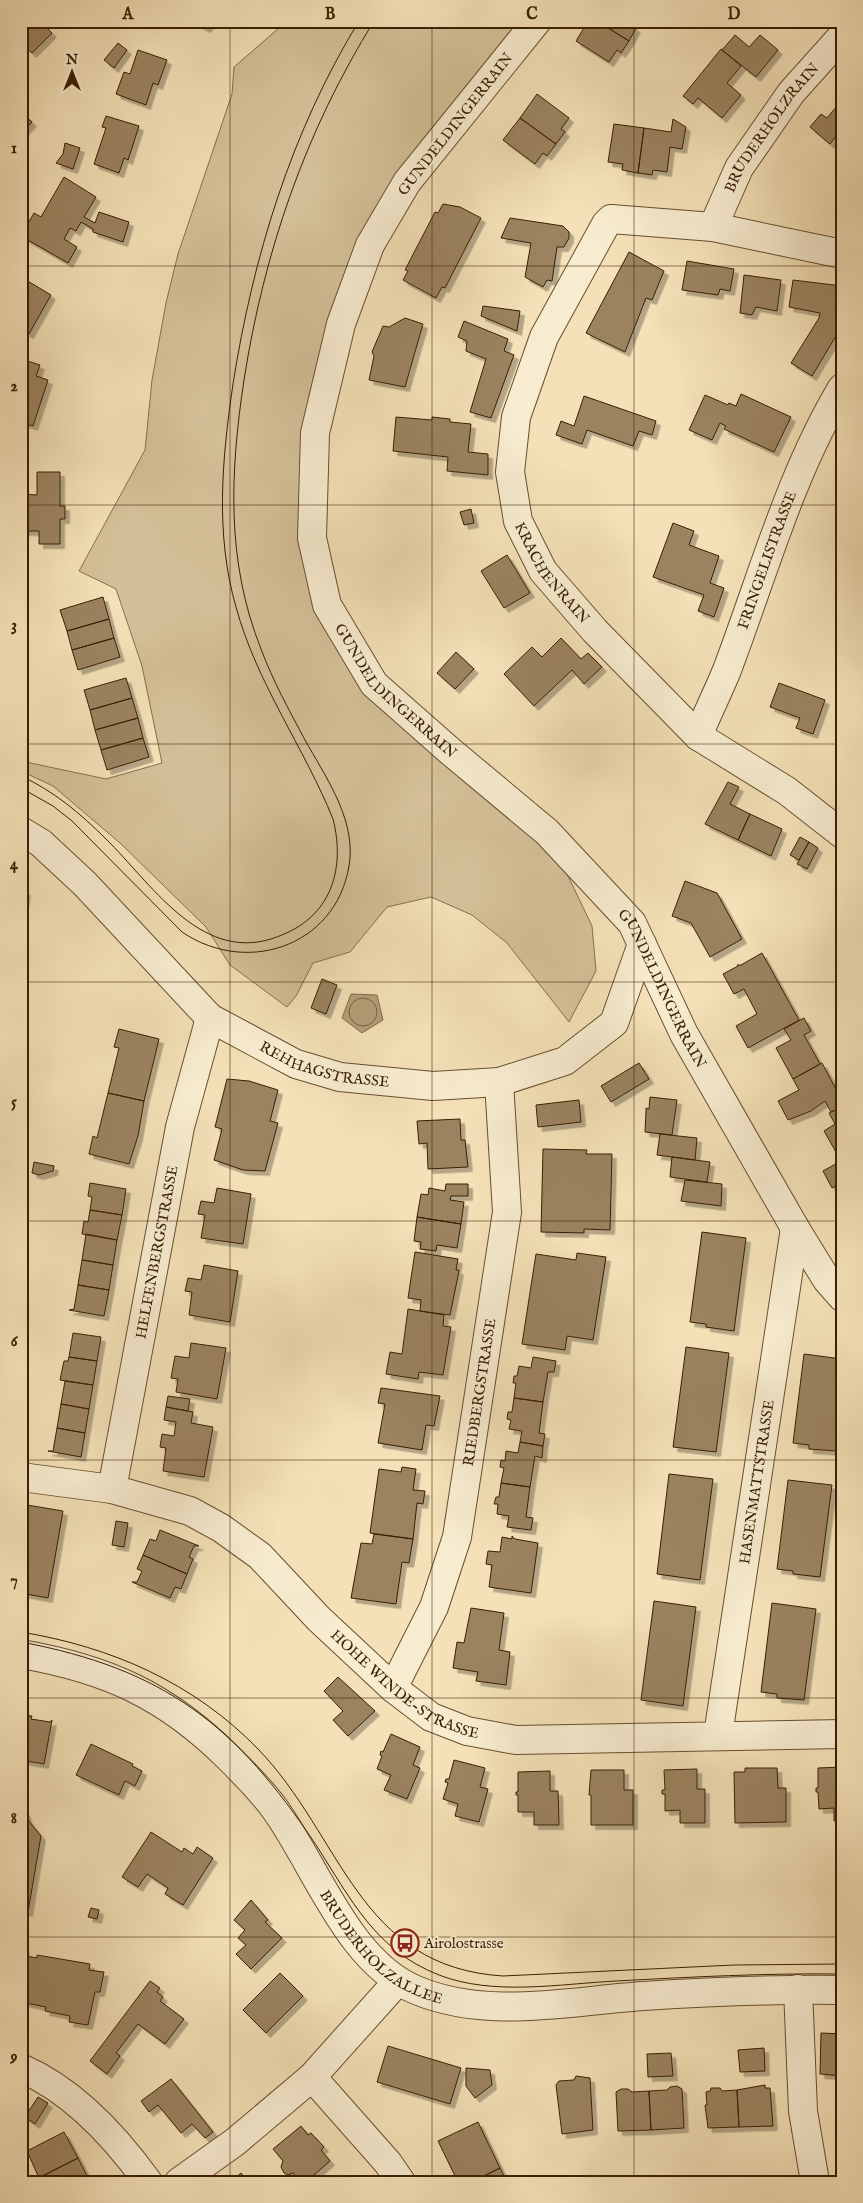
<svg xmlns="http://www.w3.org/2000/svg" width="863" height="2203" font-family="'IM FELL English',serif">
  <defs>
    <filter id="shadow"><feDropShadow dx="4.5" dy="4.5" stdDeviation="0" flood-color="#0004"/></filter>
  </defs>
  <rect width="100%" height="100%" fill="#f4e1b7"/>
  <filter id="stains"><feTurbulence type="fractalNoise" baseFrequency=".004" numOctaves="4"/><feColorMatrix values="0 0 0 0 .2 0 0 0 0 .09 0 0 0 0 .02 0 0 0 .5 -.17"/></filter>
  <radialGradient id="worn" r=".72"><stop offset=".6" stop-color="#630" stop-opacity="0"/><stop offset="1" stop-color="#630" stop-opacity=".3"/></radialGradient>
  <path fill="#d4c098" stroke="#876f4d" d="M287,21H537L407,181L341,324L312,538L374,684L547,832L592,926L596,971L569,1022L507,943L472,915L431,897L387,907L350,952L313,963L296,996L287,1007L230,965L206,927L120,843L53,786L21,771V761L106,779L162,763L142,666L116,589L79,571L145,450L152,380L166,303L178,254L232,94L234,67Z"/>
  <path fill="#b59f79" stroke="#846b49" d="M351,994L377,995L383,1020L362,1033L342,1018Z"/>
  <g fill="none" stroke-linecap="round" stroke-linejoin="round">
    <path stroke="#785e3e" stroke-width="1" d="M349 1012a14 14 0 1 1 28 0a14 14 0 1 1-28 0Z"/>
  </g>
  <path fill="#9b8360" stroke="#3a1e02" filter="url(#shadow)" d="M23,21H40L52,33L32,53L21,43V24Z
    M191,21H212L206,28Z
    M588,21H597L629,41L621,53L617,50L609,62L576,41Z
    M597,21H635L632,26L636,28L629,41Z
    M735,35L749,47L760,35L778,50L756,77L722,50Z
    M118,43L127,50L114,68L104,60Z
    M721,49L741,66L727,83L741,95L722,118L698,98L693,104L683,96Z
    M138,50L167,60L158,85L153,83L146,105L116,94L124,72L130,74Z
    M537,94L569,118L561,129L565,132L556,144L520,118Z
    M842,100V133L840,131L830,144L810,127L821,114L827,118Z
    M21,112L32,122L21,134Z
    M106,116L139,126L128,160L124,158L119,173L94,164L106,128L102,127Z
    M520,118L556,144L547,156L543,153L535,164L503,140Z
    M673,119L686,127L682,149L670,147L667,172L653,170L652,175L638,173L644,128L671,132Z
    M614,124L644,128L638,173L622,170L623,164L608,162Z
    M65,143L80,148L73,169L56,163L63,154Z
    M64,177L96,197L84,217L95,223L99,212L129,222L123,242L93,232V229L81,222L76,231L70,228L64,239L77,247L68,263L21,236L34,213L41,217Z
    M443,204L460,207L481,218L445,288L442,287L436,298L403,280L408,271L405,270L435,212L438,213Z
    M510,218L563,226L569,232V238L564,247H557L552,281L547,280L543,287L525,277L531,243L501,238Z
    M629,252L664,271L652,300L646,298L625,352L586,333Z
    M687,261L734,269L730,291L720,289L718,295L682,290Z
    M744,275L781,280L777,311L756,307L752,315L740,313Z
    M21,277L51,295L29,334L21,330Z
    M793,280L842,286L839,331L812,376L791,363L819,318L820,313L789,307Z
    M483,306L520,311L517,331L481,316Z
    M405,318L423,324L405,387L369,380L374,356L372,352L383,326L389,327Z
    M464,321L508,339L504,351L514,355L491,418L470,412L486,359L466,351L467,341L458,337Z
    M21,359L40,365L36,376L48,380L33,426L21,422Z
    M741,394L791,417L774,452L724,429L726,426L720,423L712,440L689,430L705,395L728,405L729,403L736,406Z
    M584,396L656,421L652,435L639,431L633,446L587,430L582,444L556,435L561,421L574,426Z
    M396,417L432,420V417L450,419V422L471,424L468,452L488,454V475L447,471L448,457L393,451Z
    M37,472H60V506H65V519H60V544H39V531H21V494L37,495Z
    M471,509L474,523L464,525L460,512Z
    M673,523L694,531L689,545L719,556L710,583L724,588L714,617L698,611L704,595L653,577Z
    M507,555L530,593L504,608L481,571Z
    M103,597L109,619L67,631L60,610Z
    M109,619L114,638L72,650L67,631Z
    M114,638L120,657L78,670L72,650Z
    M561,638L581,659L588,653L602,667L584,684L572,670L534,706L504,674L532,647L542,657Z
    M456,652L474,669L455,689L437,673Z
    M126,678L132,698L90,710L84,690Z
    M779,683L825,700L813,734L796,728L800,718L770,707Z
    M132,698L138,718L95,730L90,710Z
    M138,718L143,738L101,750L95,730Z
    M143,738L149,757L107,770L101,750Z
    M728,782L739,787L730,804L750,814L738,840L705,824Z
    M750,814L782,829L771,856L738,840Z
    M800,837L809,842L799,860L790,855Z
    M809,842L818,848L807,869L797,864Z
    M685,881L717,893L742,939L710,957L691,923L672,916Z
    M21,890L26,891L22,916H21Z
    M762,953L799,1020L748,1048L736,1026L757,1014L744,989L734,994L723,974L738,966L737,965H741Z
    M322,979L337,985L326,1014L311,1008Z
    M804,1018L811,1031L804,1035L820,1064L793,1079L776,1048L791,1040L784,1029Z
    M119,1029L159,1039L144,1101L108,1093L119,1048L114,1047Z
    M639,1063L649,1079L611,1102L601,1086Z
    M822,1063L838,1093L842,1091V1107L831,1112L825,1101L811,1111L788,1120L778,1101L799,1090L793,1079Z
    M227,1079L249,1081L278,1090L270,1121L278,1123L265,1171L243,1170L214,1160L222,1129L215,1127Z
    M108,1093L144,1101L138,1136L129,1164L89,1154L93,1136L97,1138Z
    M650,1097L677,1100L672,1135L645,1132L646,1111V1108L649,1109Z
    M579,1100L581,1122L538,1127L536,1105Z
    M842,1107V1161H841L824,1131L835,1124L829,1113Z
    M460,1119L461,1140H465L468,1167L428,1169L427,1143L419,1144L417,1121Z
    M660,1134L697,1138L695,1160L657,1155Z
    M543,1149L587,1150L586,1154H612L610,1230L584,1229V1233L541,1232Z
    M672,1157L710,1162L707,1182L670,1177Z
    M841,1161L842,1183L832,1188L823,1171Z
    M34,1162L54,1166L53,1171L39,1175L32,1173Z
    M685,1180L722,1184L721,1206L681,1201Z
    M90,1183L126,1189L122,1215L90,1210L92,1197L88,1196Z
    M446,1184H468V1196H451L450,1200L464,1202L461,1224L417,1217L421,1194L428,1195L429,1188L445,1191Z
    M217,1188L251,1194L243,1244L201,1238L205,1215L198,1214L201,1201L214,1203Z
    M90,1210L122,1215L117,1240L82,1234L84,1221L88,1222Z
    M417,1217L461,1224L457,1248L437,1245L436,1251L420,1249L421,1242L414,1241Z
    M702,1232L746,1238L734,1331L706,1327V1324L690,1322Z
    M86,1234L117,1240L113,1265L82,1260Z
    M415,1252L458,1259L456,1270H459L458,1276L450,1315L420,1311L421,1300L408,1298Z
    M577,1253L606,1257L593,1340L567,1336L565,1350L522,1344L536,1254L576,1260Z
    M82,1260L113,1265L109,1290L78,1285Z
    M204,1265L238,1271L230,1322L189,1315L192,1292L185,1291L188,1278L201,1280Z
    M78,1285L109,1290L104,1316L69,1310L74,1309Z
    M408,1309L444,1315L443,1326L451,1327L443,1375L419,1372L418,1379L386,1374L390,1352L402,1354Z
    M73,1333L101,1337L97,1361L69,1357Z
    M191,1343L226,1348L217,1399L176,1392L178,1379L171,1378L175,1356L189,1358Z
    M686,1347L729,1353L716,1452L673,1447Z
    M804,1354L842,1359V1410L837,1451L809,1449V1445L793,1443Z
    M69,1357L97,1361L93,1385L60,1380L64,1361H68Z
    M533,1357L556,1361L554,1372H548L543,1402L514,1398L516,1383H513L514,1376H517L519,1366L531,1368Z
    M65,1381L93,1385L89,1409L61,1404Z
    M381,1388L440,1396L434,1426L426,1425L422,1450L378,1443L385,1404L378,1403Z
    M168,1396L190,1399L188,1411L166,1407Z
    M514,1398L543,1402L539,1433L545,1434L543,1446L520,1442L522,1431L509,1429L511,1420L507,1419L508,1412H512Z
    M61,1404L89,1409L85,1433L57,1428Z
    M166,1407L193,1412L191,1423L213,1427L204,1477L163,1471L166,1448L160,1447L162,1434L174,1436L176,1422L164,1420Z
    M57,1428L85,1433L81,1457L48,1451H53Z
    M520,1442L543,1446L542,1458L535,1456L530,1487L501,1483L504,1468L500,1467L501,1460L505,1461L506,1451L518,1453Z
    M402,1467L416,1469L413,1490L425,1491L423,1504L417,1503L413,1539L370,1533L379,1469L401,1472Z
    M669,1474L713,1479L700,1580L657,1574Z
    M788,1480L832,1485L820,1577L793,1574V1571L777,1569Z
    M501,1483L530,1487L526,1517L533,1518L531,1530L507,1527L509,1516L497,1514L498,1504H494L496,1497H499Z
    M21,1504L63,1511L48,1598L21,1593Z
    M116,1521L128,1523L124,1547L112,1545Z
    M160,1530L199,1546H194L189,1557L193,1559L187,1574L143,1555L150,1539L156,1541Z
    M374,1534L413,1539L409,1563L402,1562L396,1604L351,1598L361,1543L372,1544Z
    M512,1536L515,1539L538,1543L531,1593L489,1587L492,1565L486,1564L488,1551L500,1552L502,1537L512,1539Z
    M143,1555L187,1574L181,1589L175,1587L170,1598L132,1582H137L142,1571L137,1569Z
    M654,1601L696,1607L683,1706L641,1700Z
    M772,1603L816,1609L804,1700L777,1698V1694L761,1692Z
    M471,1608L504,1613L499,1650L510,1652L506,1685L476,1681L478,1672L453,1668L457,1642L464,1643Z
    M338,1677L375,1711L348,1736L333,1720L343,1711L324,1691Z
    M21,1715L32,1716L31,1719L50,1722L52,1720L44,1764L21,1760Z
    M391,1734L420,1747L413,1765L420,1768L407,1799L384,1790L391,1775L377,1769L382,1756L380,1755L381,1751L383,1752Z
    M91,1744L133,1764L132,1766L142,1771L135,1786L125,1781L119,1795L76,1775Z
    M454,1760L485,1768L480,1787L488,1789L479,1822L455,1816L458,1804L443,1799L448,1783L445,1782L446,1779H449Z
    M842,1767V1821H834V1808L819,1809L818,1792H816V1788H818V1768Z
    M745,1768H777L778,1788H786V1822L735,1823L734,1772H745Z
    M697,1769V1789H705V1823H680V1810L665,1811V1794H662V1790H665L664,1770Z
    M591,1770H624V1790H633V1825H591V1795H589Z
    M550,1771V1791H558L559,1825H534V1812H518V1795H516V1792H518V1772Z
    M21,1810L25,1811L28,1820L41,1836L28,1912L21,1911Z
    M151,1832L182,1852L184,1848L193,1854L197,1847L213,1858L183,1905L165,1894L168,1888L147,1874L138,1887L122,1877Z
    M251,1900L268,1920L265,1922L282,1938L251,1969L236,1954L246,1945L238,1938L245,1930L234,1920Z
    M91,1908L99,1910L97,1919L88,1917Z
    M21,1947L25,1948L23,1958L26,1959L27,1956L37,1958V1955L90,1964L89,1970L104,1972L100,1992H95L88,2025L69,2022L70,2016L45,2011L46,2007L21,2002Z
    M280,1973L303,1996L266,2033L243,2010Z
    M150,1981L160,1988L157,1992L163,1997L160,2001L184,2019L165,2044L138,2024L116,2053L120,2056L107,2074L90,2061Z
    M821,2033L842,2034V2076L820,2074Z
    M388,2046L461,2068L450,2104L377,2082Z
    M764,2048L765,2071L740,2072L738,2050Z
    M671,2053L673,2076L648,2077L647,2054Z
    M466,2068L490,2070L492,2085L475,2098L466,2086Z
    M576,2076L590,2078L593,2130L562,2134L556,2085L559,2081L574,2080Z
    M171,2079L213,2132L205,2138L192,2124L181,2133L158,2105L149,2112L141,2101Z
    M765,2085V2088H770L773,2126L739,2127L737,2090Z
    M677,2086L682,2089L684,2128L651,2130L649,2091L667,2090L670,2087Z
    M711,2088H720L722,2091L737,2090L739,2127L708,2128L705,2105H707L706,2092L710,2091Z
    M621,2089H628L632,2092L649,2091L651,2130L618,2131L616,2092Z
    M38,2097L48,2103L35,2124L25,2117Z
    M478,2122L500,2168L472,2182H458L438,2141Z
    M301,2126L308,2135L311,2133L324,2147L321,2150L330,2161L306,2182H301L293,2173L288,2175L284,2173L281,2167L283,2161L273,2149Z
    M64,2132L78,2158L39,2178L27,2151Z
    M78,2158L90,2182H42L40,2177Z
    M500,2168L507,2182H472Z
    M241,2173L248,2182H231Z"/>
  <g fill="none" stroke-linecap="round" stroke-linejoin="round">
    <g stroke="#684f2f" stroke-width="30">
      <g id="minor">
        <path id="s1" d="M537,21L407,182L370,245L341,324L315,433L312,538L327,605L374,684L450,751L547,832L632,923L684,1034L795,1228L827,1280L842,1297"/>
        <path id="s2" d="M713,227L739,168L791,93L842,36"/>
        <path id="s3" d="M842,254L713,227L611,219L606,224L544,337L516,417L510,472L518,521L543,571L595,631L698,736L787,791L842,834"/>
        <path id="s4" d="M698,736C707,714 718,692 727,670C763,575 790,475 842,388"/>
        <path id="s5" d="M21,831L41,843L85,884L210,1018L296,1064L340,1077L433,1086L499,1082L565,1061L614,1023L642,944"/>
        <path id="s6" d="M21,1477L112,1489L190,1511L221,1528L260,1556L319,1619L393,1688L431,1717L467,1731L516,1740L842,1734"/>
        <path id="s7" d="M112,1489L180,1127L210,1018"/>
        <path id="s8" d="M21,1654C108,1669 167,1696 230,1759C246,1775 262,1791 275,1809C316,1866 348,1962 416,1990C487,2020 569,2001 643,1996C709,1992 775,1989 842,1990"/>
        <path id="s9" d="M393,1688L434,1607L457,1537L507,1212L499,1082"/>
        <path id="s10" d="M718,1735L795,1228"/>
        <path d="M798,1989L803,2111L815,2182"/>
        <path d="M21,2068C74,2091 115,2136 148,2182"/>
        <path d="M312,2077L388,2163L401,2182"/>
        <path d="M179,2182L235,2142L312,2077L397,1982"/>
      </g>
    </g>
    <use href="#minor" stroke="#f8ecd0" stroke-width="28"/>
    <path stroke="#3a1e02" stroke-width="1" d="M21,776C54,791 81,814 106,839C150,882 199,961 271,939C286,934 299,928 311,917C338,892 342,854 333,819C304,747 257,684 236,607C215,534 222,459 233,384C253,257 291,132 359,21
      M21,788L53,806L72,821L182,932C250,978 342,943 350,858C353,815 325,776 305,740C289,710 273,681 261,649C226,561 230,473 244,380C264,252 305,132 374,21
      M21,1632C112,1647 194,1683 258,1749C343,1837 358,1967 503,1976L734,1965L842,1964
      M21,1642C165,1669 236,1725 316,1845C351,1899 375,1950 439,1975C493,1996 559,1984 616,1981C691,1977 766,1973 842,1974"/>
  </g>
  <path fill="none" stroke="#3a1e02" stroke-width="1" stroke-opacity="0.55" d="M230,21V2182M432,21V2182M634,21V2182M21,266H842M21,505H842M21,744H842M21,982H842M21,1221H842M21,1460H842M21,1698H842M21,1937H842"/>
  <defs>
    <g id="bus-ring" transform="scale(1.4375)"><circle r="9.5" fill="#f8ecd0" stroke="#8f2418" stroke-width="1.5"/><path d="M-5-6H5V4H4V6H2V4H-2V6H-4V4H-5ZM-3.5-4V0h7V-4ZM-3.5 1.2v1.5H-2V1.2ZM2 1.2v1.5H3.5V1.2Z" fill="#8f2418"/></g>
  </defs>
  <g fill-rule="evenodd">
    <use href="#bus-ring" x="405" y="1943"/>
  </g>
  <g text-anchor="middle" stroke-width="4" stroke-linejoin="round" paint-order="stroke">
    <g font-size="15" fill="#3a1e02" stroke="#f8ecd0">
      <text transform="translate(455 124) rotate(-52)" y="5">GUNDELDINGERRAIN</text>
      <text dy="5" stroke="none"><textPath href="#s2" startOffset="116">BRUDERHOLZRAIN</textPath></text>
      <text dy="5" stroke="none"><textPath href="#s4" startOffset="189">FRINGELISTRASSE</textPath></text>
      <text dy="5" stroke="none"><textPath href="#s3" startOffset="622">KRACHENRAIN</textPath></text>
      <text dy="5" stroke="none"><textPath href="#s1" startOffset="761">GUNDELDINGERRAIN</textPath></text>
      <text dy="5" stroke="none"><textPath href="#s1" startOffset="1166">GUNDELDINGERRAIN</textPath></text>
      <text dy="5" stroke="none"><textPath href="#s5" startOffset="392">REHHAGSTRASSE</textPath></text>
      <text dy="5" stroke="none"><textPath href="#s7" startOffset="241">HELFENBERGSTRASSE</textPath></text>
      <text dy="5" stroke="none"><textPath href="#s9" startOffset="311">RIEDBERGSTRASSE</textPath></text>
      <text dy="5" stroke="none"><textPath href="#s10" startOffset="256">HASENMATTSTRASSE</textPath></text>
      <text dy="5" stroke="none"><textPath href="#s6" startOffset="452">HOHE WINDE-STRASSE</textPath></text>
      <text dy="5" stroke="none"><textPath href="#s8" startOffset="484">BRUDERHOLZALLEE</textPath></text>
    </g>
    <g font-size="15" fill="#3a1e02" stroke="#f8ecd0" text-anchor="start">
      <text x="424" y="1948">Airolostrasse</text>
    </g>
  </g>
  <rect width="863" height="2203" fill="none" stroke="#f4e1b7" stroke-width="55"/>
  <g transform="translate(72 72)" stroke="#f8ecd0" stroke-width="4" paint-order="stroke">
  <path d="M0-4L9 19L0 12L-9 19Z" fill="#3a1e02"/>
  <text y="-8" font-size="14" font-weight="bold" text-anchor="middle" fill="#3a1e02">N</text>
  </g>
  <rect x="28" y="28" width="808" height="2148" fill="none" stroke="#3a1e02" stroke-width="2"/>
  <g font-size="16" text-anchor="middle" font-weight="bold" fill="#3a1e02">
    <text x="128" y="19">A</text>
    <text x="330" y="19">B</text>
    <text x="532" y="19">C</text>
    <text x="734" y="19">D</text>
    <text x="14" y="153">1</text>
    <text x="14" y="391">2</text>
    <text x="14" y="630">3</text>
    <text x="14" y="869">4</text>
    <text x="14" y="1107">5</text>
    <text x="14" y="1346">6</text>
    <text x="14" y="1585">7</text>
    <text x="14" y="1823">8</text>
    <text x="14" y="2062">9</text>
  </g>
  <rect width="100%" height="100%" filter="url(#stains)"/>
  <rect width="100%" height="100%" fill="url(#worn)"/>
</svg>
